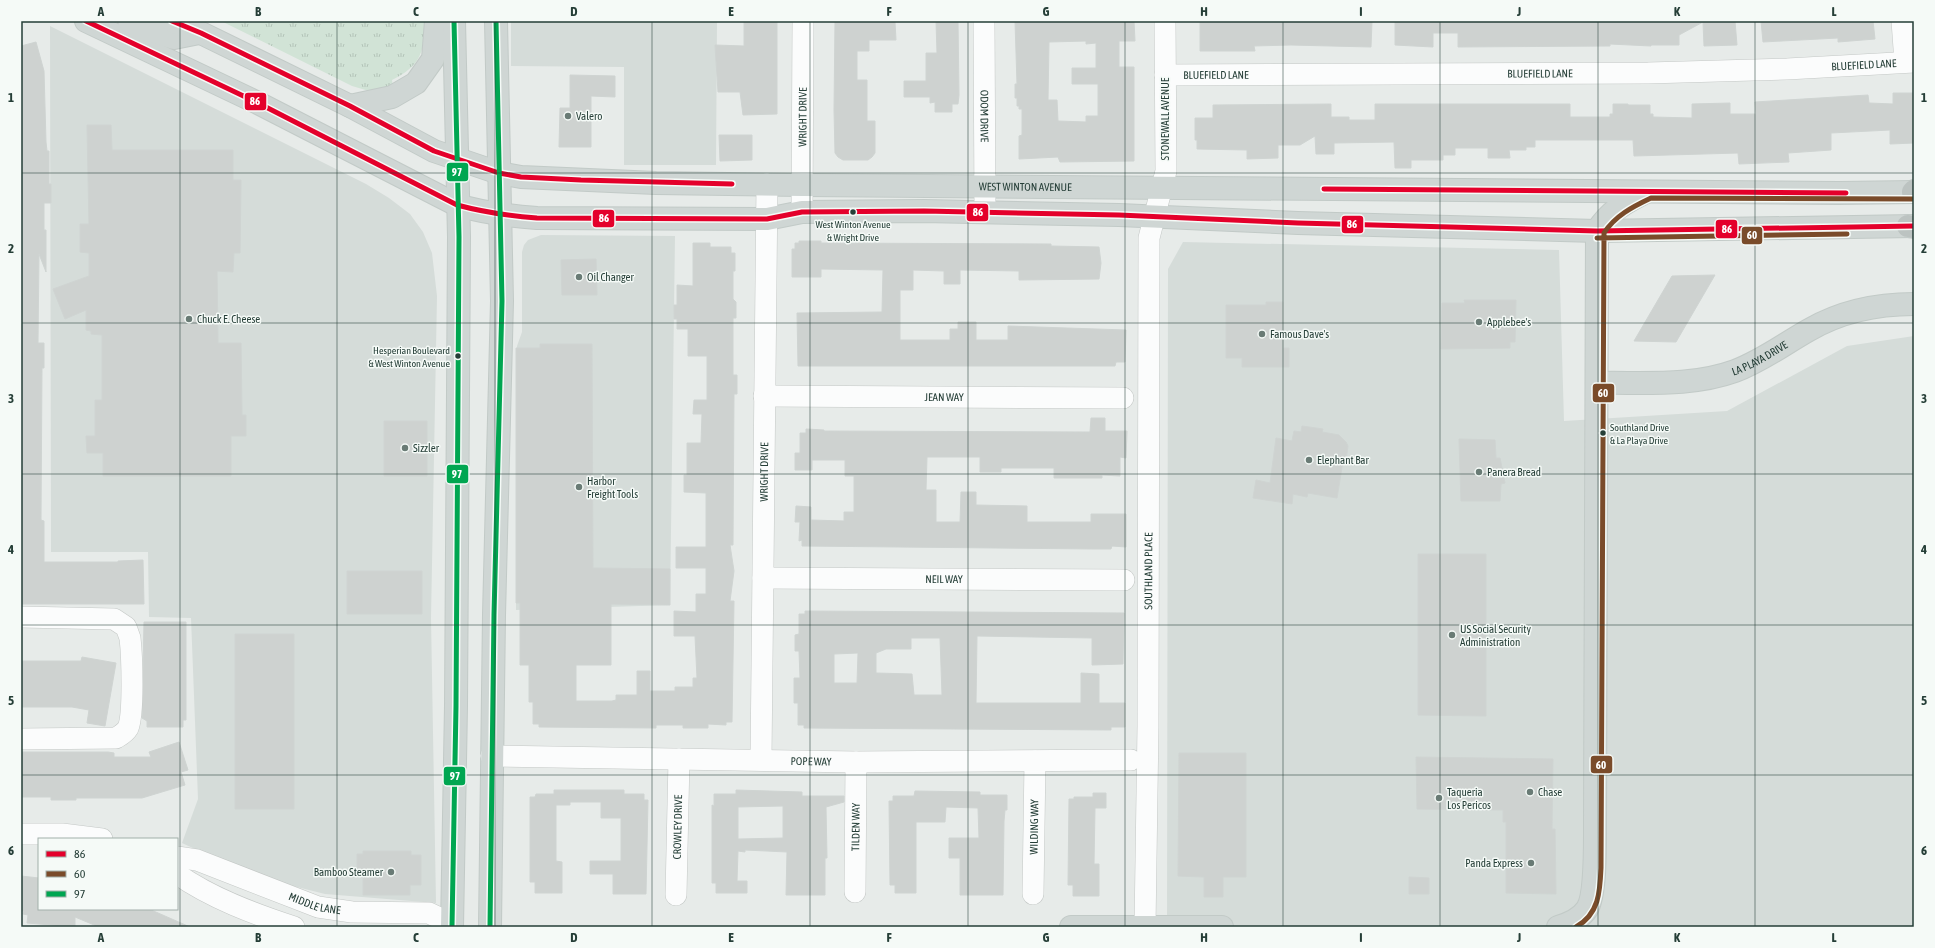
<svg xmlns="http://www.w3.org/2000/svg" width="1935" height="948" font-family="'Asap Condensed',sans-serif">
  <defs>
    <pattern id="grass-tufts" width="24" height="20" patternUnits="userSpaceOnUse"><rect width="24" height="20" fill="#d1e3d6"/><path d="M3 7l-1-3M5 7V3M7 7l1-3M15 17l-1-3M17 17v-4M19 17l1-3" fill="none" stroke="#b3c4b8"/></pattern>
  </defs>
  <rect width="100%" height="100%" fill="#e7ebe9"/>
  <path fill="#d5dcd9" d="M511,21H717L716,165H624V67L511,66Z
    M50,26L366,184L389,198L410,214L423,232L432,253L437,296L431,618L436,903L325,894L253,876L182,843L198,799L191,618L149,617L148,552H51Z
    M541,235L675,236L670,605L516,610L517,346L522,332V252L524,245L528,240Z
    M1183,242L1559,250L1564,421L1727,411L1847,346L1914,336V927H1167L1168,269Z"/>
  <path fill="url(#grass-tufts)" d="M221,21H427C423,52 422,65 392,80L393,88L369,91L352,86Z"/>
  <path fill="#ced2d0" stroke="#cfd4d2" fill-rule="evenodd" d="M744,21H777V114L743,115L740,92H718L715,45L744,46Z
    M835,21L895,22L896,40H869V51H857V80H867V121H875V153L872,157L868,160H843L838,157L835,153L834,110Z
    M936,21H958L959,95L958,104H952V112H935V102L930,103V97H904V81H926V53H937Z
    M1015,21H1134L1135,41H1119V67H1134V161L1060,162L1058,157L1019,159V136L1022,135V109H1019V106H1017V98H1015V84H1017ZM1086,41V44L1096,43V68H1072V84H1098V116H1086V122L1058,121L1057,100H1048L1049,42Z
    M1200,21H1372L1371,47L1291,45L1254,46L1255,51H1200Z
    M1395,21H1735L1737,45L1704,46L1703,22L1679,35V45H1651V46L1610,44V46L1458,47V33H1433V47L1395,45Z
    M1761,21H1873L1875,39L1838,42V38L1763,42Z
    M36,42L44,71L46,142L47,151H49V184H51V203H44V230H46V272L39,254L38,343H44V368H42L41,520L44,521V562H118V561L143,560L144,604H21V46Z
    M570,75L615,76V97L591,96V147H559L560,108H570Z
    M1893,93H1914V143L1890,144V130L1831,133V150L1788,153L1789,162L1739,164L1738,153L1634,156L1633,140H1535V147H1526V150H1509L1510,158H1488V148H1455V155H1443V160H1411V168H1395L1394,142L1334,143V154H1316L1315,136L1300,145H1278V158L1247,159V150L1197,149V140H1195V118H1213V105L1331,104V117H1349V120H1375V104H1570V117H1610V114H1613V104H1628V105H1650V114H1653V117L1692,118V104L1730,103V114H1756L1755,102L1868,95L1869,103L1893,104Z
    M87,125H111L112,150H233V180H241L240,253H234L233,272L217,271L218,343H241L242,415H246V436H231V476H103V453H87L86,436H95V400H102V335L91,334V331L86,330V310L65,319L53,289L89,276V253L80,252V224H89Z
    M719,135H752V160L720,161Z
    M799,241H821V243L1051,244V246L1099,247L1101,263L1099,279L1019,280V271L960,270V284H944V271L913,270V290H900V340H950V329H958V322H976V340H1008V326L1126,330L1125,362H1116L1115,366H798L797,313L882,312L883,270L821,269V277H792V249H795V243H799Z
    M693,243H710V247H731V253H735V271H733V299L736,302V318H733V375H737V394H734L733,545H730L734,571L730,601H734L732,722H726V725L708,724V728H683V725H656V728L539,727V724H533V702H529V665H520V603H516V348H540V344H592L593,568L670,569V605L611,604V665H576V701H612L616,700V695H637V671H650V691H675V687H693V678H697L695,636H674V611L696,612V594H706V568H676V547H706V493L684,492V475H687V443H701L702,414H693L694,400H707V356H688V329H677V319H674V305H677V285L693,286Z
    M596,259L597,295H562L561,260Z
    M1715,275L1676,342L1634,341L1672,276Z
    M1464,300H1516L1515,342H1510V348L1441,349L1442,303H1465Z
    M1266,302H1283V348H1289V367H1242V358H1226V305H1266Z
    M1091,418H1105V431H1127L1126,458L1120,457V476L1102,475V478H1054V468H1001V472H980V457H927L926,490H936V522H960L961,492H976V505L1027,506V522H1091V514H1126V547L1112,546L1111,549H1092L802,546V540L799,541L800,522H795L796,506L811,507V520L844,521V512H854V476H845V460H812V470H795V453H800V433H806V429L824,430V431L1090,432Z
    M384,421H427V476H384Z
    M1302,426L1323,429L1322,432L1339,435L1346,442L1348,446L1346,460L1343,461L1337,498L1308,493L1307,497L1293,494L1292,504L1253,498L1256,480L1270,483L1276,438L1292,441L1294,431L1301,432Z
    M1459,439L1495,440L1496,458H1500L1505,483L1501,484L1500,501H1461Z
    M1418,554H1486V716L1418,715Z
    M347,571H422V614H347Z
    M805,611L1124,613L1123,664L1092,665V638L977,636L976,703H1081V673L1099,674V703H1125V727H1111V730L804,728V725H798V703H794V678H800L799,651H795V635L799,634V614H805ZM911,638H940L942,695H914L912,674L876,673V653L886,649H911ZM858,653L857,683H834V654Z
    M144,622H186V720H183V727H147V721L142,718Z
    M235,634H294V809H235Z
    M82,657L116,663L105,726L87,723L89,710L72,707H21V661H81Z
    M179,742L188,770L181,772L185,785L142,798H76V800H51V797H22L21,752H108L114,753V757H151L149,752Z
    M1179,753H1246V877H1223V897H1204V877L1178,876Z
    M1416,757L1553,759L1552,829H1555L1556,894L1506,893V822H1503V810L1417,809Z
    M554,790H624V794H644V800H648L646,894H613V874H590V861H621V818H601V802H570V805H556V861L562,862V893H535V882H530V797H535L536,794H554Z
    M736,790L802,792V796H844V802L826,807L827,858H825V895H786L787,852L745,850V852L738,851L737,881H747V893H716V883H712V805L714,806V794H736ZM783,806V838L738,839V807Z
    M915,791L980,792V795H1007V810H1005L1004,821L1003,895H960V858H949V838H979L978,808L946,807L945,822H916V893H895V885H890L889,801H893V796H914Z
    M1093,793H1106V808H1095L1094,864H1099V896H1073V885H1068L1069,799H1074V797H1093Z
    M363,851H411V855H421V885H410V895H363V876H357V854H363Z
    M21,876L39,878V909H149L190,927H99L75,917V927L27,923L28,915L23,914L24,911H21Z
    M1409,877L1429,878V894H1409Z"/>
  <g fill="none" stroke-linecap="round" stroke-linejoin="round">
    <g stroke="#c4c8c6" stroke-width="22">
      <g id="minor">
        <path id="s1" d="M984,21L985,211"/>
        <path d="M1902,21L1905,62"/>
        <path id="s2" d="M1165,75L1648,73L1787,69L1914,62"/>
        <path id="s3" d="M802,212L803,21"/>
        <path id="s4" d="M764,396L1123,398"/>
        <path id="s5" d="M763,578L1124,580"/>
        <path d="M21,617L114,619L126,627L130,638C132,655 134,714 128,728C125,733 121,735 116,738L21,739"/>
        <path id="s6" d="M491,756L856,762L1131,760"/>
        <path id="s7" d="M761,760L767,184"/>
        <path d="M21,834H62L102,839"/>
        <path id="s8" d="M177,857L197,860L318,907L352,912L429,913L452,924"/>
        <path d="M177,874C211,898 254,914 294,927"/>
        <path id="s9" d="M855,892L856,762"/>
        <path id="s10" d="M1033,894L1035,761"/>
        <path id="s11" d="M676,895L679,759"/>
        <path id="s12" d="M1145,927L1148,726L1149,238L1166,171L1165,21"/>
      </g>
    </g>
    <g stroke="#c2cac7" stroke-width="24">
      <g id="major">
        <path d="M86,21L258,103L457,205C484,213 509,216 537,218L767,219L802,212L924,211L1119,215L1298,223L1597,231L1914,226"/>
        <path d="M129,21L148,30L174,38L199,33"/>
        <path id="s13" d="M172,21L201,33L350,106L434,151L499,173L521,177L656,183L803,185L1838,193L1914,192"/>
        <path d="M350,106L392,97L416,83L433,59L436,21"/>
        <path id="s14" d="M1597,383C1643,382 1691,387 1735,371C1762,361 1784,344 1809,330C1840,312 1878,304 1914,304"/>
        <path d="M452,927L456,706L459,237L454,21"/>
        <path d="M490,927L494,615L502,301L496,21"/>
        <path d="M1071,927H1222"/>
        <path d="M1558,927C1568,924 1581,918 1587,909C1596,895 1595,841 1595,822L1597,231C1609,211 1626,202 1646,192"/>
      </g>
    </g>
    <g stroke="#c2cac7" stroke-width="24">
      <path id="highway" d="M1913,192L1914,191
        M1908,226L1914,227"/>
    </g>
    <use href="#minor" stroke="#fbfcfc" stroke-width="21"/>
    <use href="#major" stroke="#cfd6d4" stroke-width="22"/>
    <use href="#highway" stroke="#bcc3c1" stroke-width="22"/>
    <g stroke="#f5faf7" stroke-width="8">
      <path id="bus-1" d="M86,21L258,103L457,205C483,212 510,216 537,218L767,219L802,212L924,211L1119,215L1298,223L1597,231L1914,226
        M172,21L201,33L350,106L434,151L499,173L521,177L581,180L732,184
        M1324,189L1846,193"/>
    </g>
    <g stroke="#f5faf7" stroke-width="8">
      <path id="bus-2" d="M1597,238L1847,234
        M1576,927C1599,914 1600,892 1601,868L1604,233C1615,216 1632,207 1651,198L1914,199"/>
    </g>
    <g stroke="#f5faf7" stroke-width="8">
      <path id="bus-3" d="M452,927L456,706L459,237L454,21
        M490,927L494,615L502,301L496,21"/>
    </g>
    <use href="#bus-1" stroke="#e4002b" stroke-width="5"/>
    <use href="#bus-2" stroke="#7a4b2a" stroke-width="5"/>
    <use href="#bus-3" stroke="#00a651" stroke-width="5"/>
  </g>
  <path fill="none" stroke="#253e37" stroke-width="1" stroke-opacity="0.55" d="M180,21V927M337,21V927M495,21V927M652,21V927M810,21V927M968,21V927M1125,21V927M1283,21V927M1440,21V927M1598,21V927M1755,21V927M21,173H1914M21,323H1914M21,474H1914M21,625H1914M21,775H1914"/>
  <g fill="#697b75" stroke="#f5faf7" stroke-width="1.5">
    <circle cx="568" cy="116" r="4"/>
    <circle cx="579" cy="277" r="4"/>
    <circle cx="189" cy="319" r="4"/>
    <circle cx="1479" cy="322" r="4"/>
    <circle cx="1262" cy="334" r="4"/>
    <circle cx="405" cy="448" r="4"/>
    <circle cx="1309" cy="460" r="4"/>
    <circle cx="1479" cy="472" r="4"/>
    <circle cx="579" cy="487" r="4"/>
    <circle cx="1452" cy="635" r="4"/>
    <circle cx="1530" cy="792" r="4"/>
    <circle cx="1439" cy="798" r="4"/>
    <circle cx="1531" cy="863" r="4"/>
    <circle cx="391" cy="872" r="4"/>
  </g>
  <g fill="#253e37" stroke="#f5faf7" stroke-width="1.5">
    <circle cx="853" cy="212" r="3.5"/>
    <circle cx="458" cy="356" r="3.5"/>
    <circle cx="1603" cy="433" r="3.5"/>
  </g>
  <g text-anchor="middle" stroke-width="3" stroke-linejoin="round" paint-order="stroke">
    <g font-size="10" fill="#253e37" stroke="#f5faf7">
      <text x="853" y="228">West Winton Avenue<tspan x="853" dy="13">&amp; Wright Drive</tspan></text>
      <text x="450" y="354" text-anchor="end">Hesperian Boulevard<tspan x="450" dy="13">&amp; West Winton Avenue</tspan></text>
      <text x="1610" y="431" text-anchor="start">Southland Drive<tspan x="1610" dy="13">&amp; La Playa Drive</tspan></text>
    </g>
    <g font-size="11" fill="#253e37" stroke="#f5faf7">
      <text dy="4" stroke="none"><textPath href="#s2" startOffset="699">BLUEFIELD LANE</textPath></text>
      <text dy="4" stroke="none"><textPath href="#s2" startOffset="375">BLUEFIELD LANE</textPath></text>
      <text dy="4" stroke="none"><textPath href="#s2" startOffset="51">BLUEFIELD LANE</textPath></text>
      <text dy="4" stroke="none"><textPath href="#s1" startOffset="95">ODOM DRIVE</textPath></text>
      <text dy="4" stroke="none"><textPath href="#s3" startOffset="95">WRIGHT DRIVE</textPath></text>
      <text transform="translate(1165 119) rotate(-90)" y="4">STONEWALL AVENUE</text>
      <text dy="4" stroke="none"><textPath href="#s13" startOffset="888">WEST WINTON AVENUE</textPath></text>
      <text dy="4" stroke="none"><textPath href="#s14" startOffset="167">LA PLAYA DRIVE</textPath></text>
      <text dy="4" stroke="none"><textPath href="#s4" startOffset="180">JEAN WAY</textPath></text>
      <text dy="4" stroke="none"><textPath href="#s7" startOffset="288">WRIGHT DRIVE</textPath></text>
      <text dy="4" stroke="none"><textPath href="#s12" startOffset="356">SOUTHLAND PLACE</textPath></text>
      <text dy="4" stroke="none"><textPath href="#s5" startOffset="181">NEIL WAY</textPath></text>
      <text dy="4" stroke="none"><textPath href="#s6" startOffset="320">POPE WAY</textPath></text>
      <text dy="4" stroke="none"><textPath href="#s11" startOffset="68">CROWLEY DRIVE</textPath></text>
      <text dy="4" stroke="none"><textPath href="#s9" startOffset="65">TILDEN WAY</textPath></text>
      <text dy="4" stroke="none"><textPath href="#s10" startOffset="67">WILDING WAY</textPath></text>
      <text dy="4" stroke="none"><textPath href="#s8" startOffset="146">MIDDLE LANE</textPath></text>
    </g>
    <g font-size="11" fill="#253e37" stroke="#f5faf7" text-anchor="start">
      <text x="576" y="120">Valero</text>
      <text x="587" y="281">Oil Changer</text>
      <text x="197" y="323">Chuck E. Cheese</text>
      <text x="1487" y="326">Applebee's</text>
      <text x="1270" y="338">Famous Dave's</text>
      <text x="413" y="452">Sizzler</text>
      <text x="1317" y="464">Elephant Bar</text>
      <text x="1487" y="476">Panera Bread</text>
      <text x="587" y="485">Harbor<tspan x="587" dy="13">Freight Tools</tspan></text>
      <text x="1460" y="633">US Social Security<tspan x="1460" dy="13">Administration</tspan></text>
      <text x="1447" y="796">Taqueria<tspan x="1447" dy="13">Los Pericos</tspan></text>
      <text x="1538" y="796">Chase</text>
      <text x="1523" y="867" text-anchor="end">Panda Express</text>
      <text x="383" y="876" text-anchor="end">Bamboo Steamer</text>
    </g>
  </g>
  <g stroke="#f5faf7" stroke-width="1.5">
    <rect x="244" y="92" width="23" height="19" rx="4" fill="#e4002b"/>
    <rect x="446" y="162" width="23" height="20" rx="4" fill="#00a651"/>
    <rect x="966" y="203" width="23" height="19" rx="4" fill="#e4002b"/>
    <rect x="592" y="209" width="23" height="19" rx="4" fill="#e4002b"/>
    <rect x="1341" y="215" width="23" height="19" rx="4" fill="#e4002b"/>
    <rect x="1715" y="219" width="23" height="20" rx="4" fill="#e4002b"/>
    <rect x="1741" y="226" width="22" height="19" rx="4" fill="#7a4b2a"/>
    <rect x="1592" y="383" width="23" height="20" rx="4" fill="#7a4b2a"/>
    <rect x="446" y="464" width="23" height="20" rx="4" fill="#00a651"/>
    <rect x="1590" y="755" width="23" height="19" rx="4" fill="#7a4b2a"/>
    <rect x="443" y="766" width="23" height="20" rx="4" fill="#00a651"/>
  </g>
  <g font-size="11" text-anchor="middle" font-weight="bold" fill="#fff">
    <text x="255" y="105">86</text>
    <text x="457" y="176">97</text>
    <text x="978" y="216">86</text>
    <text x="604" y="222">86</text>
    <text x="1352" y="228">86</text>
    <text x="1727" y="233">86</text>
    <text x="1752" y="239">60</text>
    <text x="1603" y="397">60</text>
    <text x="457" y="478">97</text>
    <text x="1601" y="769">60</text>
    <text x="455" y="780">97</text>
  </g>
  <rect width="1935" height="948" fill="none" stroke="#f5faf7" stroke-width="44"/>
  <rect x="38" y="838" width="140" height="72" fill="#f5faf7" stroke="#a2afaa"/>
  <rect x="46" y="851" width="20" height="6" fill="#e4002b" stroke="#a2afaa"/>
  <text x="74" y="858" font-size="12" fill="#253e37">86</text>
  <rect x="46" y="871" width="20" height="6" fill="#7a4b2a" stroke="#a2afaa"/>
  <text x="74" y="878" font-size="12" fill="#253e37">60</text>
  <rect x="46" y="891" width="20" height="6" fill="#00a651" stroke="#a2afaa"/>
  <text x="74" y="898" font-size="12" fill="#253e37">97</text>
  <rect x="22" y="22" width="1891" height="904" fill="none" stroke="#253e37" stroke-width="1.5"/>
  <g font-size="13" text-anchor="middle" font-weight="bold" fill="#253e37">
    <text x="101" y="16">A</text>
    <text x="258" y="16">B</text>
    <text x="416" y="16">C</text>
    <text x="574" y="16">D</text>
    <text x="731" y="16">E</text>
    <text x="889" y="16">F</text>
    <text x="1046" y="16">G</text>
    <text x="1204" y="16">H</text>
    <text x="1361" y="16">I</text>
    <text x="1519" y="16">J</text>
    <text x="1677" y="16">K</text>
    <text x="1834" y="16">L</text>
    <text x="11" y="102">1</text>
    <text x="1924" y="102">1</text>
    <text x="11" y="253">2</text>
    <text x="1924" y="253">2</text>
    <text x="11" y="403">3</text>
    <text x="1924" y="403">3</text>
    <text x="11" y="554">4</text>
    <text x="1924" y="554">4</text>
    <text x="11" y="705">5</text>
    <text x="1924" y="705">5</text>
    <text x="11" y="855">6</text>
    <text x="1924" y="855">6</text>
    <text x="101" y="942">A</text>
    <text x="258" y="942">B</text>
    <text x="416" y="942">C</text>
    <text x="574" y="942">D</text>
    <text x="731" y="942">E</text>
    <text x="889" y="942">F</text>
    <text x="1046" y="942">G</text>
    <text x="1204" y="942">H</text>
    <text x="1361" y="942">I</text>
    <text x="1519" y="942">J</text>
    <text x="1677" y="942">K</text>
    <text x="1834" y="942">L</text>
  </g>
</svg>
